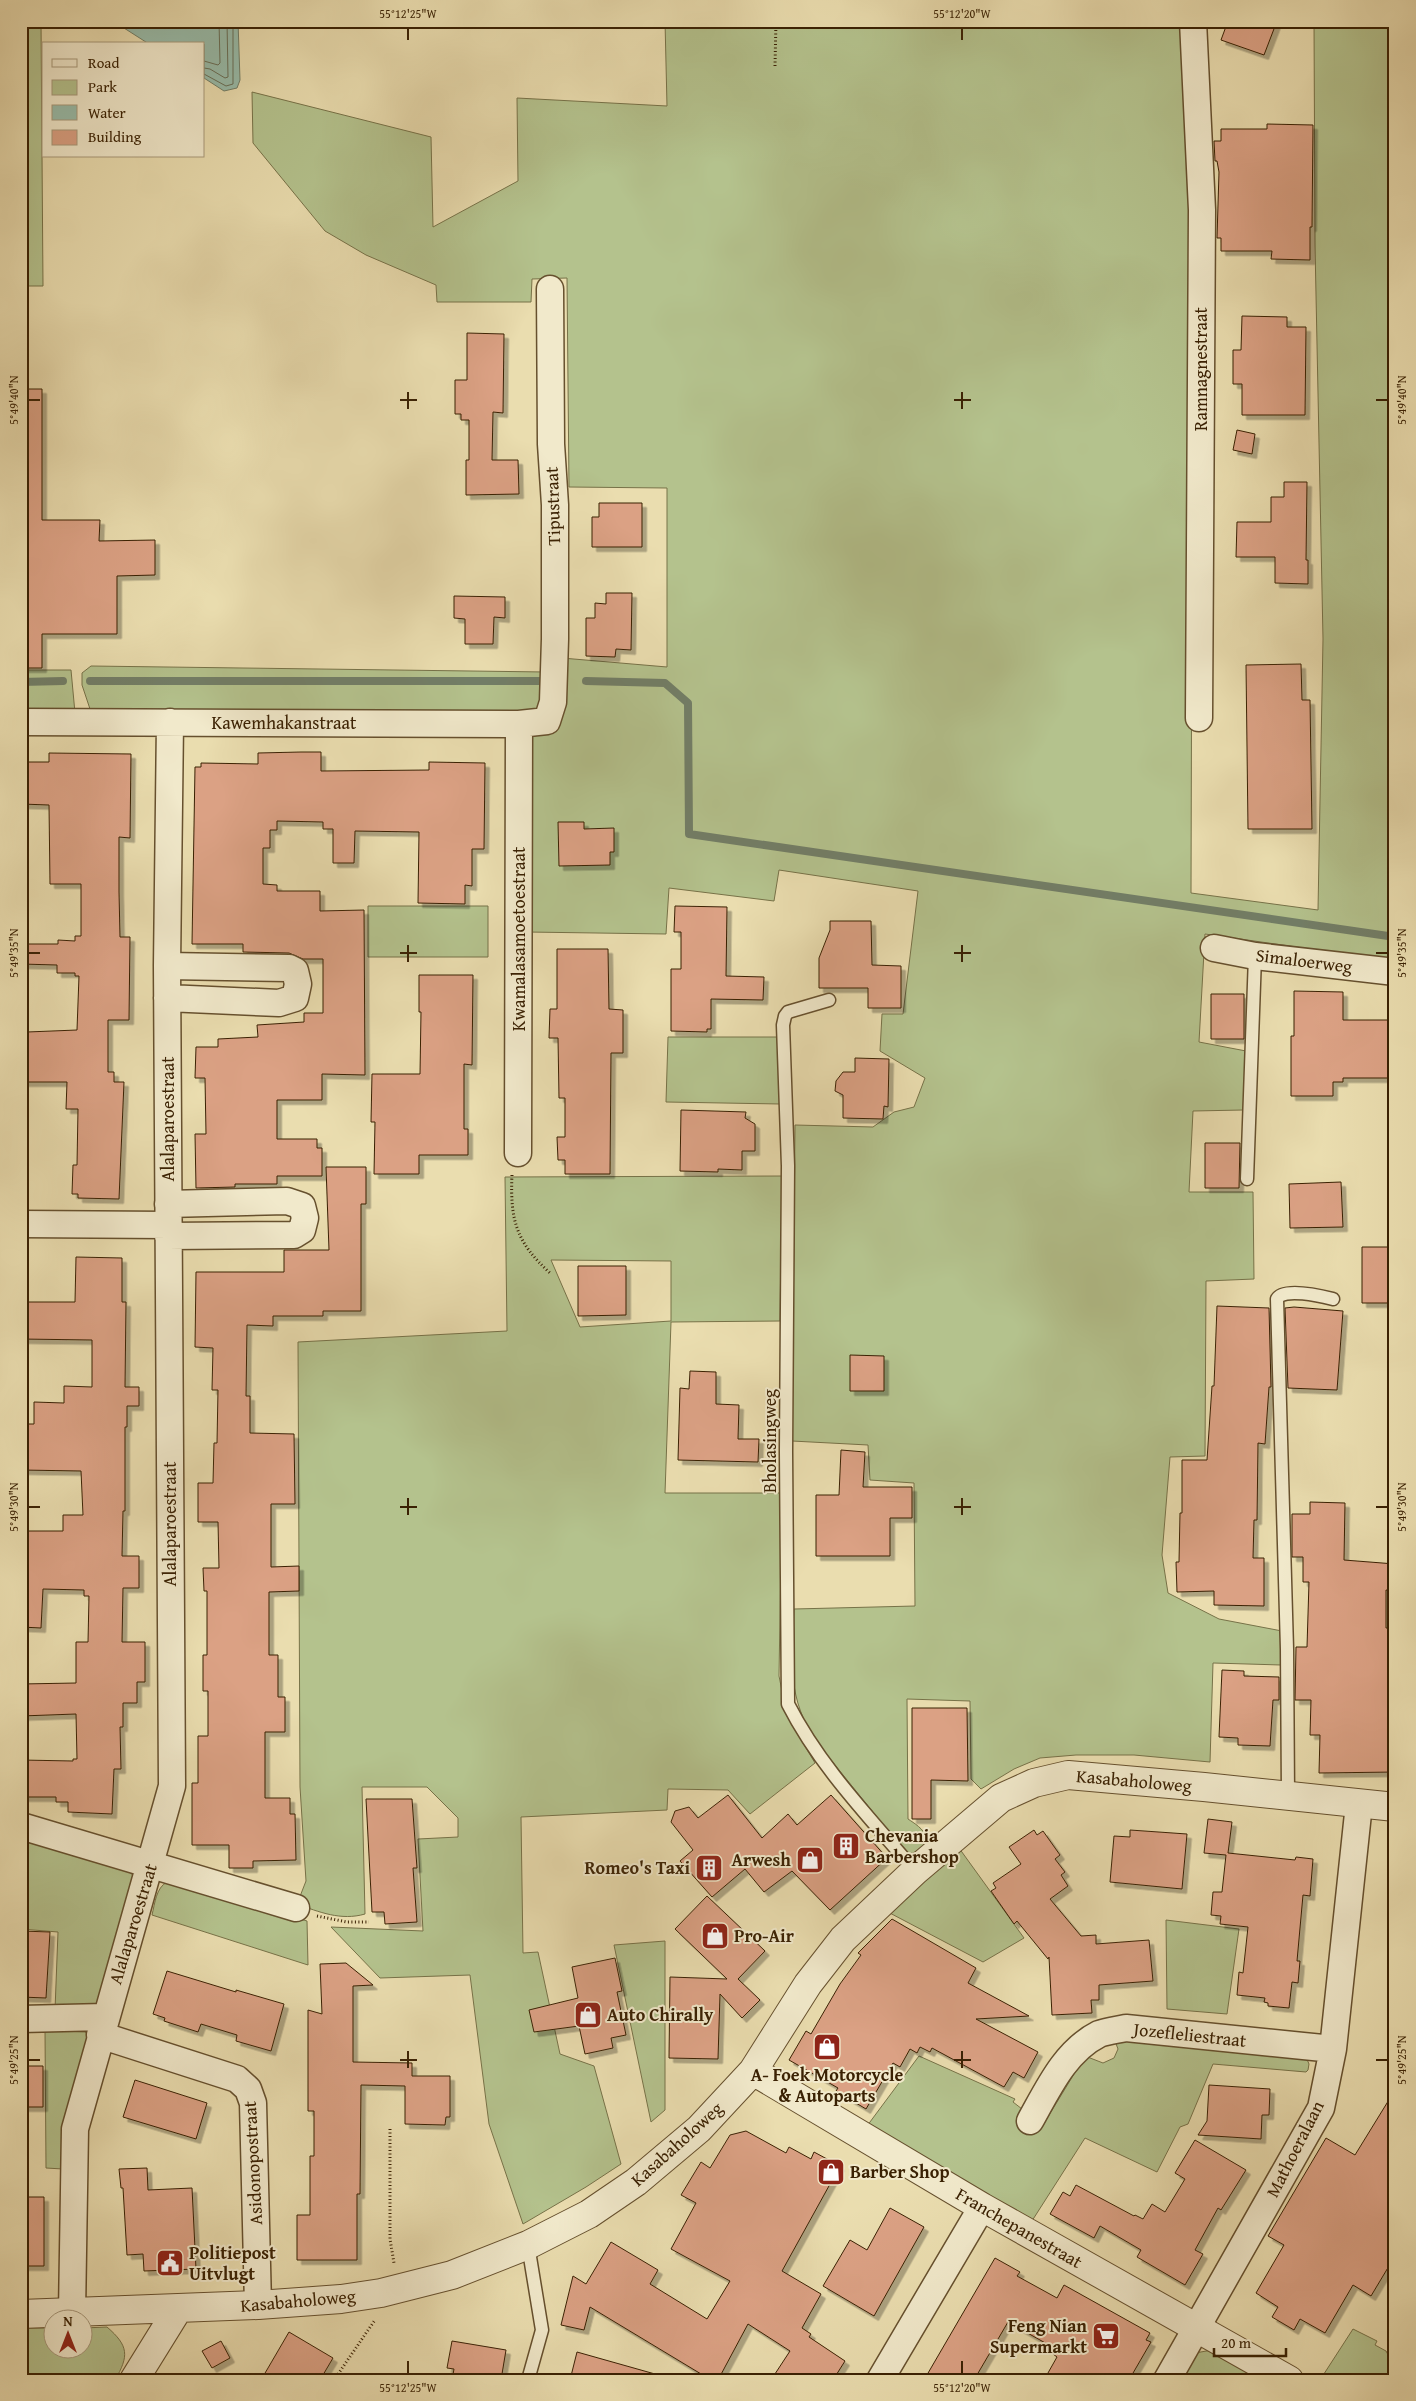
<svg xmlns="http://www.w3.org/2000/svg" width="1416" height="2401" font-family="'Gentium Book Plus',serif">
  <defs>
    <filter id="shadow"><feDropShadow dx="4.5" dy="4.5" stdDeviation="0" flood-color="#0004"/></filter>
  </defs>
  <rect width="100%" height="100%" fill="#eaddaf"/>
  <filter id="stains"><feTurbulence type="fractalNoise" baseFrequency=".004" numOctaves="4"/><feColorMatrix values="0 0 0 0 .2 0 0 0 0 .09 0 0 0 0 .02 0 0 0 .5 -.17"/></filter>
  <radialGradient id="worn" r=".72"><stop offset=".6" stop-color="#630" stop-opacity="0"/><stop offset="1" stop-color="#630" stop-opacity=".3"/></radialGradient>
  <path fill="#b4c28d" stroke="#777248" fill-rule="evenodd" d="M21,21H41L43,286H21Z
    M665,21H1188L1193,189L1191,893L1318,910L1323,639L1315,245L1314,21H1395V961L1205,934L1199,1042L1246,1051L1243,1110L1193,1111L1189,1192H1253L1254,1279L1206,1281L1205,1456L1170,1457L1162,1555L1168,1593L1219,1619L1282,1631L1281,1665L1213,1663L1210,1762L1134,1755H1076L1040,1758L1014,1769L981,1789L971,1779L970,1701L907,1699L908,1819C914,1823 924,1829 926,1837C928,1845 914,1856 906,1853L818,1744C786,1698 792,1662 794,1609L915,1606L914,1483L870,1480L868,1445L792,1441L795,1125L873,1127L894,1112L914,1107L925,1078L880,1051L882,1014H903L918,891L779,870L774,901L669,888L666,934L527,932L531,736L554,730L559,726L562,658L667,667V488L569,487L567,278L532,279L531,302H437L436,285L366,255L325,231L253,143L252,92L431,137L433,227L518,181L517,98L667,106Z
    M91,666L546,672L545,698L535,715L91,712L82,685V673Z
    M21,670H71L75,713H21Z
    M368,906H488V957H368Z
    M668,1037H779L780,1104L666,1102Z
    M782,1176L780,1321L671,1322L665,1493H782L779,1676L787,1716L815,1763L750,1814L728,1790L668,1789L667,1810L521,1817L523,1953L538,1952L560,2054L594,2066L621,2164L586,2187L523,2224L489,2124L470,1975L380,1978L331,1927L423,1931L418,1839L458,1837V1818L427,1787H362L365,1914C341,1921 319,1912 297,1904L306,1881L300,1787L298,1342L507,1331L505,1177ZM551,1260L671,1261V1321L580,1327Z
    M21,1835L123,1867L132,1874L135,1881L97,2010H55L58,1932L21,1929Z
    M959,1848L1024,1938L983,1962L886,1911Z
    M167,1882H178L307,1921L308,1965L152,1915C155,1903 156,1888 167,1882Z
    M1166,1920L1239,1929L1227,2014L1167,2009Z
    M665,1941V2110L651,2122L614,1945Z
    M45,2030L85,2032L90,2036L63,2169L46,2168Z
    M1127,2038L1306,2057L1309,2064L1308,2070L1306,2072L1213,2064L1188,2124L1180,2127L1157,2172L1085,2138L1030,2224L867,2126L919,2056L1015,2099L1013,2102L1022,2109L1035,2128L1046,2120L1085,2056L1103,2063L1114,2058L1118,2049L1115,2041Z
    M107,2327C129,2346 129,2356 115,2380H21V2328H52V2348H82L83,2328Z
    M1353,2329L1377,2341L1375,2345L1386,2351L1393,2364L1386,2380H1320Z
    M1212,2350L1266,2380H1178L1195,2353Z"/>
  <path fill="#98bcaa" stroke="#727e67" d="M113,21H238L240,80L237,88L224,91L204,78V44H149Z"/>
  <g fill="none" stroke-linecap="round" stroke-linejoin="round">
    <path stroke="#696e56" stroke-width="1" d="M204,61L218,65L220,63L219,21
      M204,68L210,69L225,78L228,77L227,21
      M204,74L226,86L233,84V21"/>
    <path stroke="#727e67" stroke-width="8" d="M90,681H539
      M586,681L665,683L688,703L689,834L1395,937
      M21,682L63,681"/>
  </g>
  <path fill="#dba184" stroke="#3a2103" filter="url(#shadow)" d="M1228,21H1277L1264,55L1221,40Z
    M1267,124L1313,125L1312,227H1310V260L1271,259L1272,251H1221V238H1217L1219,172L1217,161H1215L1214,141H1221V129H1267Z
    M1242,316L1287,317V327H1306L1305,415H1242V384H1233V350H1241Z
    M467,333L504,334L503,413L493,412L492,460H518L519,494L466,495V460H469V420H461V414H455V380H467Z
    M21,389H42V520H100L99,541L155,540V575L117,576V634H42V668H21Z
    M1237,430L1255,434L1252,454L1233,450Z
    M1284,482H1307L1306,560H1308V584L1275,583V557H1236L1237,522H1271V497H1284Z
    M599,503H642V547H592V517H599Z
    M606,593H632L631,650L616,649L615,657L586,656V618H595V603L606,604Z
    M454,596L505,597V618L494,617L493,644H465V619L454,618Z
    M1301,664L1302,700H1310L1312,829H1248L1246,665Z
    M301,752H321V771L429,770V762L485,763L484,849H472V886L465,885V904L418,903L419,832L355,831L354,863H333V829H323V822L277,821V830H270V848H263V884L277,885V891H320V911L364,910L365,1075L322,1074V1100H277V1139H317V1148H322V1176H277V1184H235V1187L196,1188L195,1134H206L205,1078H195L196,1047H218V1039L258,1037L257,1025L304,1022V1013H323V959H303L289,953L243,952V944H192L195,767H201V763L258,764V753Z
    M49,753L131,754L130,838L119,837V892L120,937H130L129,1020H108V1072H114V1082H124L119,1199L78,1198V1194H72L73,1165H77L78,1109H66L67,1082H21V1038H27V1032L77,1030L79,976H75V973H57V965L21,964V944H58V940L75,941V936H81V884H50L49,805L21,804V762H49Z
    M558,822H584V829L614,828V852H610V865L559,866Z
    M675,906L727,907L726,976L764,977L763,1000L711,999V1029H707V1032L671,1031V969H681V932H674Z
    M830,921H871L872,965L901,966V1008H868V988H819V958L830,930Z
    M557,949H608L609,1009L623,1010V1053H611L610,1174H565V1160H558L557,1137H565V1098H559L558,1038H549L550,1009H557Z
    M419,975H473L472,1065L464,1064V1129H468V1155H419V1174H374L375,1122H371L372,1074H420L421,1012H419Z
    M1294,991L1343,992V1020H1395V1078H1343V1082H1333V1096H1291V1036H1294Z
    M1211,994H1244V1039H1211Z
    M855,1058L889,1059L888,1107L884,1106L883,1119L843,1118V1095L835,1091L836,1081L843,1072H855Z
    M681,1110L746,1112L745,1118L755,1124V1151H742V1170L718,1169V1172L680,1171Z
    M1205,1143H1240L1239,1188H1205Z
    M326,1167H366V1204H361V1311H323V1316H273V1326L247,1325L246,1396H250V1433L294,1434L295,1504H271V1567L299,1566V1591L269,1592V1655H278V1697H285V1732H265V1798H290V1814H295L296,1860L253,1861V1868H229V1845H192V1783H198V1736H208V1691H203V1655H207V1591H204L203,1568H219L218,1522H198V1483H213L214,1443H217L218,1390H212L213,1348L195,1347L196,1272H284V1250H329Z
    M1341,1182L1343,1227L1290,1228L1289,1184Z
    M1362,1247H1395V1303H1362Z
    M76,1257L122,1258V1302H126L125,1387H139V1406H127V1427H125V1511H123L122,1556H139V1588H123L122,1642H145V1682H137V1703H123V1727H120L121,1769H114L112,1814L68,1812V1802H56V1797H21V1760L73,1761V1759H77L76,1714L21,1716V1684L76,1683V1642H88L89,1596H84V1590L43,1589L41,1628L21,1627V1593H24V1531H63V1515H83L81,1471L21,1470V1424H34V1402L64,1403V1386L92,1387V1340L21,1339V1302H75Z
    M578,1266H626V1315L578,1316Z
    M1217,1306L1269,1308L1271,1387H1269L1265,1444L1258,1443L1257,1520H1254L1253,1558H1264V1606L1214,1605V1591L1177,1592L1176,1562H1179L1180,1513H1182V1460H1207L1212,1386H1214Z
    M1294,1307L1343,1311L1337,1390L1288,1388L1285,1308Z
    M850,1355L884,1356V1391H850Z
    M690,1371L716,1372V1404L739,1405L738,1439H759L758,1462L678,1460L680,1388L689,1389Z
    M841,1450L865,1452L863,1487H912V1518H890V1556H816V1495H839Z
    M1310,1502L1345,1503L1344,1560L1395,1564V1591L1386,1590V1628H1393L1395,1772L1319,1773L1320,1735H1310L1311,1700H1295L1296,1647H1307L1309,1582H1303V1557H1292V1514H1310Z
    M1222,1670L1244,1671V1676L1279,1677V1700H1273L1270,1746L1238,1745V1738L1219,1737Z
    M912,1708H967L968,1781L931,1780V1819H912Z
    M728,1795L762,1838L788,1814L797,1825L831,1795L887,1858L830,1910L792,1871L764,1892L745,1869L712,1897L680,1861L693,1850L671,1822L675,1811L689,1807L698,1818Z
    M366,1799H412L417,1868H413L417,1922L385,1924L384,1912H372Z
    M1208,1819L1232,1822L1228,1853L1295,1860L1296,1857L1313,1859L1310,1896L1303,1895L1297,1961H1300L1298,1983L1292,1982L1289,2008L1268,2006V2003L1264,2002L1265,1998L1237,1995L1239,1972L1243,1973L1248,1927L1220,1924L1221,1916L1211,1915L1213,1892H1222L1226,1855L1204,1853Z
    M1034,1830L1037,1835L1043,1831L1060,1855L1055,1859L1065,1872L1061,1875L1068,1886L1050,1899L1081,1936L1096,1935V1944L1149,1940L1153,1981L1099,1985V2000H1091L1092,2013L1052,2015L1049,1957L1048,1959L1017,1921L1014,1924L991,1891L996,1888L993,1883L1021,1864L1009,1847Z
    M1130,1830L1187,1834L1182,1889L1110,1882L1114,1836L1130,1837Z
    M707,1896L765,1951L738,1979L760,2000L742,2018L720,1994L718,2059L669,2058L670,1977L727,1979L675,1929Z
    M892,1919L976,1968L968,1983L1029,2016L976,2019L1038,2052L1024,2078L1013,2072L1004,2087L932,2048L930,2052L920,2047L917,2053L910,2049L900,2067L893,2063L866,2109L836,2091L838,2088L789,2060L806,2031L811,2034L840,1984L861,1955L858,1953Z
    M21,1931L50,1932L46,1998L21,1997Z
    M615,1958L622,1991L617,1992L626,2035L611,2038L613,2048L585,2054L579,2026L534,2032L529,2010L578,1998L572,1967Z
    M346,1963L373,1985L353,1986V2062L412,2063V2076H450V2117H446L445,2125L405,2124V2086L361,2085L360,2194H357V2260H297V2215H310V2156H314V2111H308V2010L322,2014L320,1964Z
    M167,1971L236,1992V1990L284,2004L271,2051L236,2041L237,2035L201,2024L198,2032L164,2021L165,2018L153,2014Z
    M21,2066H43V2107H21Z
    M135,2080L207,2103L196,2139L123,2117Z
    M1209,2085L1270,2089L1269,2115H1262L1261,2139L1198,2135L1207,2121Z
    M1395,2090V2256L1371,2296L1353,2285L1325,2333L1300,2319L1294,2330L1272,2317L1278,2307L1256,2293L1284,2245L1268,2236L1326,2138L1355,2155Z
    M746,2131L786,2153L789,2147L811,2159L814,2152L840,2166L782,2271L821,2294L802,2328L811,2334L809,2337L845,2361L833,2380H771L790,2351L748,2324L718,2380H711L590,2307L584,2330L561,2325L573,2276L586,2284L611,2242L658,2270L650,2284L707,2319L730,2281L671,2249L696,2203L681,2195L701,2162L710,2168L730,2135Z
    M1195,2140L1246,2170L1221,2210L1218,2208L1195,2250L1203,2254L1185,2285L1137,2257L1141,2250L1100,2226L1094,2238L1050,2214L1063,2192L1070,2196L1076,2185L1134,2216L1135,2215L1143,2219L1152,2204L1165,2212L1185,2179L1175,2173Z
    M147,2168L148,2190L192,2188L196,2269L144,2271L143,2254L127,2255L123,2188H121L119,2169Z
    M21,2197H44V2266H21Z
    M890,2208L924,2227L874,2316L823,2286L850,2240L867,2250Z
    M995,2258L1020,2272L1017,2276L1057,2298L1064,2285L1150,2333L1146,2340L1151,2342L1129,2380H1044L1057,2357L1053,2354L1056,2349L1008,2322L974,2380H924Z
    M289,2332L333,2358L320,2380H261Z
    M221,2341L230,2358L212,2368L202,2351Z
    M452,2341L506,2350L501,2380H452L454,2369L447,2368Z
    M577,2352L655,2374L654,2380H570Z"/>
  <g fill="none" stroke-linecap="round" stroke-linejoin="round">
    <g stroke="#66502e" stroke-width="15">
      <path id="service" d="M829,1000L788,1012L785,1016L783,1025L788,1166L786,1452L788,1704C820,1767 870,1818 915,1871
        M1247,1179L1255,956
        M1288,1795L1287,1649L1277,1299C1283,1287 1321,1296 1333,1299
        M528,2245L542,2330L528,2380"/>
    </g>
    <g stroke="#66502e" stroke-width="29">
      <path id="minor" d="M1193,21L1202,210L1199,718
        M21,722L519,724L547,721L553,702L555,639V505L551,444L550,289
        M1214,948L1255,956L1395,972
        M167,966L289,968L295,971L298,984L295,998L279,1003L167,998
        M518,1153L519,724
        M21,1224L168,1225
        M168,1236L294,1235L302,1230L305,1218L302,1206L287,1201L168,1204
        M21,1826L296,1908
        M21,2019L105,2017
        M100,2035L237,2079L248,2089L253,2103L258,2305
        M1030,2121C1048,2089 1065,2051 1099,2034C1107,2031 1117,2030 1126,2028L1333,2049
        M72,2313L75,2129L172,1786L167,966L170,722
        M880,2380L982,2207
        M1167,2380L1321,2108L1333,2049L1359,1804"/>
    </g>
    <g stroke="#66502e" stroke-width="30">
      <path id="tertiary" d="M753,2071L982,2207L1289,2380
        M21,2314L258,2305L341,2299L381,2293L452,2275L528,2245L589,2214L636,2182L699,2129L753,2071L808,1984L843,1939L915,1871L1001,1798L1034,1783L1068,1775L1204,1787L1395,1807
        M134,2380L178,2309"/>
    </g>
    <path stroke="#3a2103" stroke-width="3" stroke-dasharray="1 2.5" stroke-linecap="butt" d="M775,66L776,21
      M512,1175C510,1220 516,1242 550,1273
      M317,1916L347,1922H369
      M390,2129V2239L394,2263
      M334,2380L375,2320"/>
    <use href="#service" stroke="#f1e9cb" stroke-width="12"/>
    <use href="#minor" stroke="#f1e9cb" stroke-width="26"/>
    <use href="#tertiary" stroke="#f1e9cb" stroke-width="28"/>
  </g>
  <path fill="none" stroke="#3a2103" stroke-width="2" d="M408,28V40M962,28V40M408,392V409M962,392V409M28,400H40M400,400H417M954,400H971M1376,400H1388M408,945V962M962,945V962M28,953H40M400,953H417M954,953H971M1376,953H1388M408,1498V1515M962,1498V1515M28,1507H40M400,1507H417M954,1507H971M1376,1507H1388M408,2051V2068M962,2051V2068M28,2060H40M400,2060H417M954,2060H971M1376,2060H1388M408,2361V2374M962,2361V2374"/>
  <defs>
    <g id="building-square" transform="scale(1.4375)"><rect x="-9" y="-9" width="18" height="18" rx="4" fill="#8f2418" stroke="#f1e9cb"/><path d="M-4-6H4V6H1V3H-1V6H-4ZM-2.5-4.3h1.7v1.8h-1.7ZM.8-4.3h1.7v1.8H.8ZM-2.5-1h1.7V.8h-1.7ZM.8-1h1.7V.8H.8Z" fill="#fff"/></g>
    <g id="shop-square" transform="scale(1.4375)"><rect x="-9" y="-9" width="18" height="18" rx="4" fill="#8f2418" stroke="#f1e9cb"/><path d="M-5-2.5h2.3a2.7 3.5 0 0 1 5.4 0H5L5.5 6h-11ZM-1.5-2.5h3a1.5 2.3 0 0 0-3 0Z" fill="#fff"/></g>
    <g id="civic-square" transform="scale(1.4375)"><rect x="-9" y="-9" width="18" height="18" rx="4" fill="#8f2418" stroke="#f1e9cb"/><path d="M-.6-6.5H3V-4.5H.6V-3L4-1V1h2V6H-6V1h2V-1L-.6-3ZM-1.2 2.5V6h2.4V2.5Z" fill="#fff"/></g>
    <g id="supermarket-square" transform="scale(1.4375)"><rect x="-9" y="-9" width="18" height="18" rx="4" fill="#8f2418" stroke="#f1e9cb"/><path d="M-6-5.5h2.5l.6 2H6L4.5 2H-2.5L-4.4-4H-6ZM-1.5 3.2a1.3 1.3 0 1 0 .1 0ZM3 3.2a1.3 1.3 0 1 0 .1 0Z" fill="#fff"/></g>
  </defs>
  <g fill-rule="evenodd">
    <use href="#building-square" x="846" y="1846"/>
    <use href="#shop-square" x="810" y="1860"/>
    <use href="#building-square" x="709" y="1868"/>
    <use href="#shop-square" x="715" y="1936"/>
    <use href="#shop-square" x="588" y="2015"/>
    <use href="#shop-square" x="827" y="2047"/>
    <use href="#shop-square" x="831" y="2172"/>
    <use href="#civic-square" x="170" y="2263"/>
    <use href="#supermarket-square" x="1106" y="2336"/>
  </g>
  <g text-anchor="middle" stroke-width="4" stroke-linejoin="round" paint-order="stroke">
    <g font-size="18" fill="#3a2103" stroke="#f1e9cb">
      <text transform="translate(1201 369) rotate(-90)" y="6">Ramnagnestraat</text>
      <text transform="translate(553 506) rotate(-92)" y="6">Tipustraat</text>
      <text x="284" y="729">Kawemhakanstraat</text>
      <text transform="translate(519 939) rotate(-90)" y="6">Kwamalasamoetoestraat</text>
      <text transform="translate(1304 961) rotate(7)" y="6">Simaloerweg</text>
      <text transform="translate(168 1119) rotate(-90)" y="6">Alalaparoestraat</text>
      <text transform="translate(770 1441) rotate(-90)" y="6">Bholasingweg</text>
      <text transform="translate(170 1524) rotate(-90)" y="6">Alalaparoestraat</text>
      <text transform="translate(1134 1781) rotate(5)" y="6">Kasabaholoweg</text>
      <text transform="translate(133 1924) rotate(-73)" y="6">Alalaparoestraat</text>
      <text transform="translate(1190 2035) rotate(6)" y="6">Jozefleliestraat</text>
      <text transform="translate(677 2144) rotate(-42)" y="6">Kasabaholoweg</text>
      <text transform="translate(1295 2149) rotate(-63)" y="6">Mathoeralaan</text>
      <text transform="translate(253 2163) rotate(-93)" y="6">Asidonopostraat</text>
      <text transform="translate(1019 2228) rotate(30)" y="6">Franchepanestraat</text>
      <text transform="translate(298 2301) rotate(-5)" y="6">Kasabaholoweg</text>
    </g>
    <g font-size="18" font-weight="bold" fill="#3a2103" stroke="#f1e9cb" text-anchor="start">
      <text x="865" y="1842">Chevania<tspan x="865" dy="21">Barbershop</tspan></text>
      <text x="791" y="1866" text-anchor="end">Arwesh</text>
      <text x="690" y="1874" text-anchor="end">Romeo's Taxi</text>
      <text x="734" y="1942">Pro-Air</text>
      <text x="607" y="2021">Auto Chirally</text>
      <text x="827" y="2081" text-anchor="middle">A- Foek Motorcycle<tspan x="827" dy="21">&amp; Autoparts</tspan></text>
      <text x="850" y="2178">Barber Shop</text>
      <text x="189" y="2259">Politiepost<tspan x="189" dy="21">Uitvlugt</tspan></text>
      <text x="1087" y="2332" text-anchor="end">Feng Nian<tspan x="1087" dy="21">Supermarkt</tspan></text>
    </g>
  </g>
  <rect width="1416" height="2401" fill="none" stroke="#eaddaf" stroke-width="55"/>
  <rect x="42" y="42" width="162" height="115" fill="#f1e9cb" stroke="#a8997b"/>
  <rect x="52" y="59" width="25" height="8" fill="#f1e9cb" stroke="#a8997b"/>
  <text x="88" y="68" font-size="15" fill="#3a2103">Road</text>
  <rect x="52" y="80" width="25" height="15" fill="#b4c28d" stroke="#a8997b"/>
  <text x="88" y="92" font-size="15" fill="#3a2103">Park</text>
  <rect x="52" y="105" width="25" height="15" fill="#98bcaa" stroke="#a8997b"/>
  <text x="88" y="118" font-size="15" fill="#3a2103">Water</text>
  <rect x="52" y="130" width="25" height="15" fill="#dba184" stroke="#a8997b"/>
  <text x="88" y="142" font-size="15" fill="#3a2103">Building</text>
  <g transform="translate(68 2334)"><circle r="24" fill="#f1e9cb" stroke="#a8997b"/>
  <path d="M0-4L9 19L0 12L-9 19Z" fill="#8f2418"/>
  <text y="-8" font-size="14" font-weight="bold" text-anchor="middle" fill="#3a2103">N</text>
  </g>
  <path d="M1214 2348v8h72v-8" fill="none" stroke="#3a2103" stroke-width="2.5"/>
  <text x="1221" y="2348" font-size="15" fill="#3a2103" stroke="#f1e9cb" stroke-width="4" paint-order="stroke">20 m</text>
  <rect x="28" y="28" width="1360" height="2346" fill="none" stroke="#3a2103" stroke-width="2"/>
  <g font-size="12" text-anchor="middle" fill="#3a2103">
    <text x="408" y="18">55°12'25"W</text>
    <text x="962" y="18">55°12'20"W</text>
    <text transform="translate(14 400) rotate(-90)" y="4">5°49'40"N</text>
    <text transform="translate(1402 400) rotate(-90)" y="4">5°49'40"N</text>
    <text transform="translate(14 953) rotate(-90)" y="4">5°49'35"N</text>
    <text transform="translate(1402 953) rotate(-90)" y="4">5°49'35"N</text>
    <text transform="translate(14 1507) rotate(-90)" y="4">5°49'30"N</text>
    <text transform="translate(1402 1507) rotate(-90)" y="4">5°49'30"N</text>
    <text transform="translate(14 2060) rotate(-90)" y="4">5°49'25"N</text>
    <text transform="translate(1402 2060) rotate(-90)" y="4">5°49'25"N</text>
    <text x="408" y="2392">55°12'25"W</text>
    <text x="962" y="2392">55°12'20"W</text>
  </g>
  <rect width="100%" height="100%" filter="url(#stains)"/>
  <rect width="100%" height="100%" fill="url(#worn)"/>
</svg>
